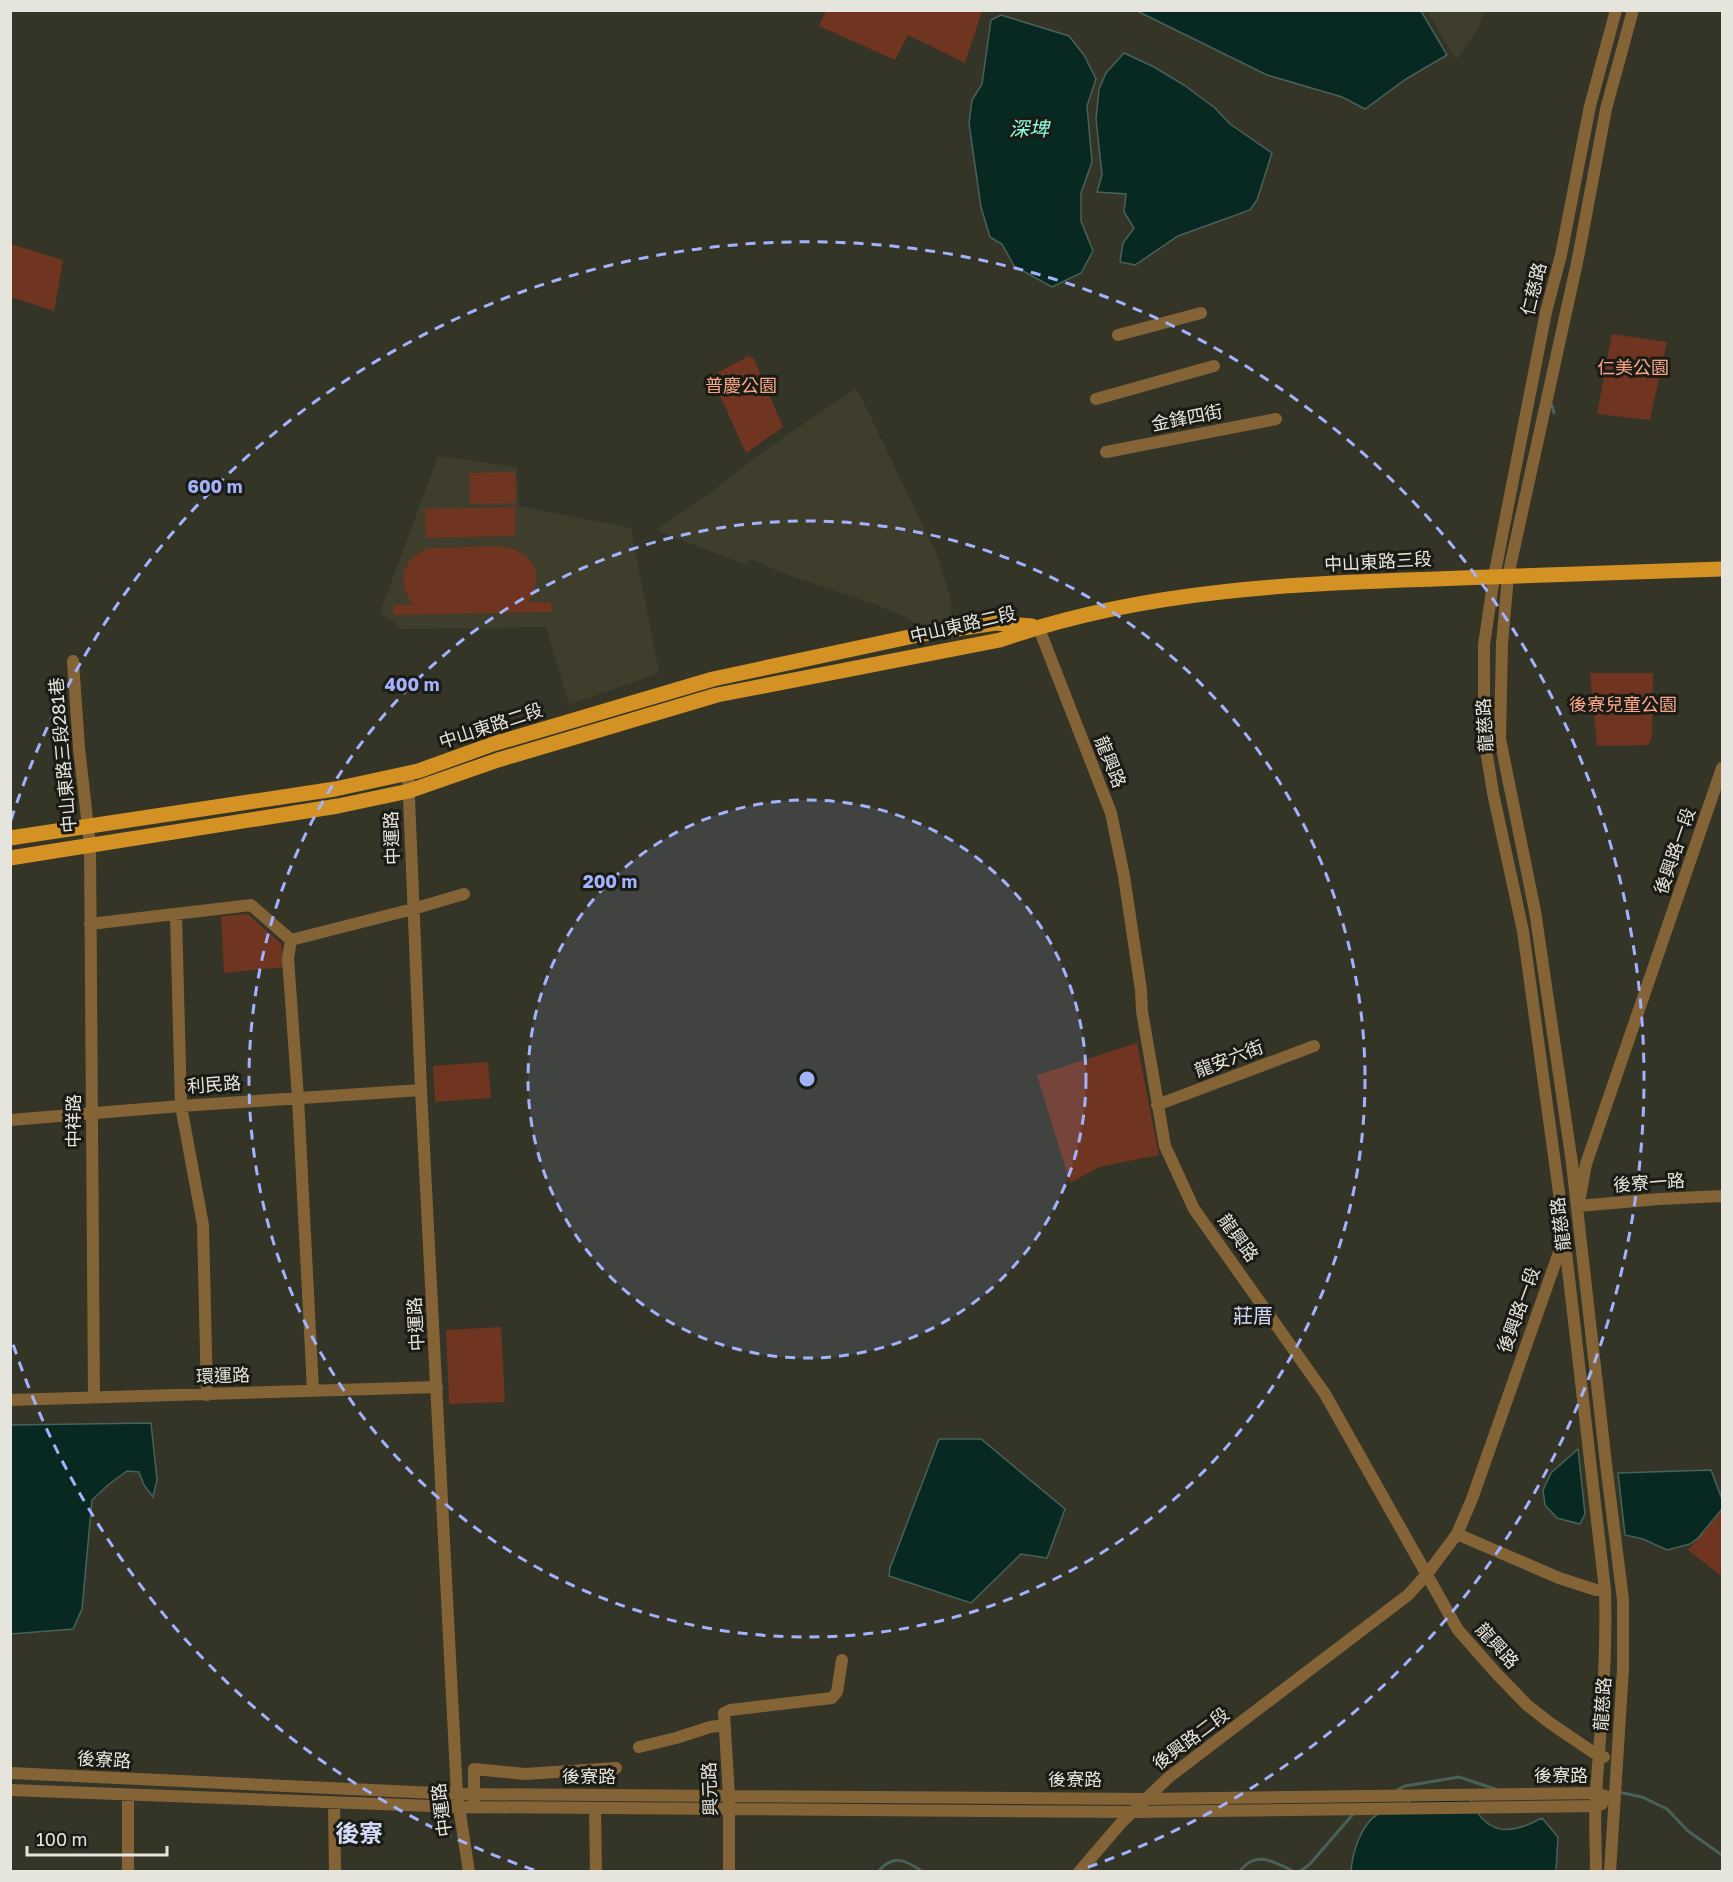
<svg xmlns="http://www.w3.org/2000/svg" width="1733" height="1882" font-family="'Golos Text','Noto Sans TC',sans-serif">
  <rect width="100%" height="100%" fill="#343427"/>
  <path fill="#3f3e2c" d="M1427,11H1484L1479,27L1456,60Z
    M855,389L858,391L936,552L950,596L953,622L916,629L914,623L908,618L879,606L791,576L750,559L746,565L656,530L710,493L764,451Z
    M438,456L517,467L519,506L631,528L659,673L569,705L546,627L401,629L394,622L380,613Z"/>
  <path fill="#6f3520" d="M826,11V10L982,11L965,63L908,35L895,60L819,26Z
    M11,244L63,260L54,311L11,297Z
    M1612,334L1667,342L1650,420L1597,414Z
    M749,356L754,359L783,427L746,453L711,376Z
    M515,472L516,503L470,504V473Z
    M515,507V536L426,538L425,509Z
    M498,546C530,548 548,573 528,602H551L552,612L393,615L394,605H413C396,582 402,556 431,548Z
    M1590,673H1653L1652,736L1648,745L1597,746Z
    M248,914L281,944L284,967L224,973L221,916Z
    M1137,1043L1159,1155L1099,1167L1070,1183L1037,1075Z
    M488,1062L491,1098L435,1102L433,1066Z
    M501,1327L505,1402L449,1404L446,1330Z
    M1722,1511V1572L1720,1575L1688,1550Z"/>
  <path fill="#072921" stroke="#4a6159" stroke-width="1.5" d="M1137,11H1421L1447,55L1406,79L1365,109L1342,97L1267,75Z
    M1001,15L1069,36L1084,55L1096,79L1087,106L1092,162L1081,193V221L1093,251L1081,273L1052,287L1014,266L1002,244L990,237L981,207L969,123L972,100L982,84L991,20Z
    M1124,53L1154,67L1184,85L1215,108L1230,124L1272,153L1257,200L1250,210L1178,236L1135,265L1120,262L1123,243L1134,228L1124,212L1126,194L1097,192L1102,175L1096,119L1099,89L1106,73Z
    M151,1423L157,1480L153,1497L144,1485L139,1472L127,1471L108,1485L92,1500L82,1609L73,1629L11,1634V1425Z
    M939,1439H981L1065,1509L1047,1558L1021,1554L971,1603L889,1576L890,1568Z
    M1578,1449L1585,1514L1580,1524L1557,1518L1545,1505L1543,1490L1551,1473Z
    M1711,1470L1722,1499V1509L1698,1538L1690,1544L1667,1550L1643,1539L1625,1535L1618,1473Z
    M1419,1793L1469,1797C1485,1834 1507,1837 1542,1818L1558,1837L1556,1871L1351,1872C1352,1853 1361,1824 1378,1814C1385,1810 1394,1810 1401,1807C1408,1804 1414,1797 1419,1793Z"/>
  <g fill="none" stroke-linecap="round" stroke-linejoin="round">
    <path stroke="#4a6159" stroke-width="3" d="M1552,405L1554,413
      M1397,1790L1405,1786L1459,1777L1495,1789
      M1618,1792L1642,1797L1667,1809L1688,1831L1722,1855
      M878,1872C893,1853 906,1860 923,1872
      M1239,1872C1256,1849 1274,1862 1295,1872
      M1297,1872L1302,1870L1310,1864L1354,1813"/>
    <path stroke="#846437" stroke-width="12" d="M1118,335L1201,313
      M1096,399L1214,366
      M1106,452L1276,419
      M1038,626L1111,813L1124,876L1141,990L1142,1011L1165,1146L1194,1209L1325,1394L1458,1630L1496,1673L1527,1705L1550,1723L1600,1757H1604
      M73,661L79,748L90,845L94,1397
      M408,773L421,1090L457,1794L469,1872
      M176,915L181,1106L203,1225L207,1395
      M90,924L251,905L291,940L413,909L464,894
      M291,940L288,958L298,1098L313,1390
      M1157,1105L1314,1046
      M10,1120L181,1106L421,1090
      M1580,1197L1586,1164L1722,768
      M1578,1206L1659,1199L1722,1196
      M10,1400L437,1387
      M1457,1534L1559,1578L1596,1590H1605
      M639,1747L676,1738L710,1727L725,1725
      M10,1773L457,1794L1145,1799L1596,1793L1614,1799
      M10,1790L458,1807L1132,1812L1596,1806L1602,1804
      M474,1799V1769L525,1774L616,1768
      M334,1803L335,1872
      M595,1808L596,1872
      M128,1872V1795
      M729,1872V1796L724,1713L730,1710L832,1698L837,1692L842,1660
      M1079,1872L1121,1823L1169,1777L1408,1595L1427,1574L1457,1534L1472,1499L1563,1241
      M1596,1872C1596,1845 1594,1819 1596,1793C1601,1725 1607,1658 1605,1590L1566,1252L1565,1236L1523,931L1493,793L1484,737V645L1494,577L1546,312L1561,255L1590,106L1616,10
      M1610,1872L1623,1669V1600L1606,1464L1572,1163L1535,911L1500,739L1502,644L1508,576L1578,258L1606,109L1633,10"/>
    <path stroke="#d49224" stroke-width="15" d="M10,838L335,789L418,771L493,744L713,679L923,634L996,623L1032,626
      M10,858L338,806L409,791L498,760L717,695L1000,640C1157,584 1326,583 1490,577C1568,575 1645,571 1722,569"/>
  </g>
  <circle cx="807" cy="1079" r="279" fill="#a2b2fd" fill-opacity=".12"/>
  <g fill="none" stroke="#a2b2fd" stroke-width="3" stroke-dasharray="10 8">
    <circle cx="807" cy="1079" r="279"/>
    <circle cx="807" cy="1079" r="558"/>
    <path d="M534 1870A837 837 0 0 1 11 1338M11 820A837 837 0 1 1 1080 1870"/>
  </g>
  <g text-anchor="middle" stroke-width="6" stroke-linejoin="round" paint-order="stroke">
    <g font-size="18" fill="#e5e5dd" stroke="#1b1b15">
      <text transform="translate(1534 289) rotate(-76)" y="6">仁慈路</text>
      <text transform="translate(1187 418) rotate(-11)" y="6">金鋒四街</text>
      <text transform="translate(1378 562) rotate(-3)" y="6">中山東路三段</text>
      <text transform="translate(963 625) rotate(-13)" y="6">中山東路二段</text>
      <text transform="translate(1485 725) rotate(-93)" y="6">龍慈路</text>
      <text transform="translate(491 726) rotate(-18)" y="6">中山東路二段</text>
      <text transform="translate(63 755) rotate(-95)" y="6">中山東路三段281巷</text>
      <text transform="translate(1110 762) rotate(68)" y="6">龍興路</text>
      <text transform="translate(392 838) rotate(-92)" y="6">中運路</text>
      <text transform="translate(1675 851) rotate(-71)" y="6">後興路一段</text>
      <text transform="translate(1229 1059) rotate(-21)" y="6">龍安六街</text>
      <text transform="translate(214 1085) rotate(-4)" y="6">利民路</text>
      <text transform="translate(74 1121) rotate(-90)" y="6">中祥路</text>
      <text transform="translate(1649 1183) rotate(-4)" y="6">後寮一路</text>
      <text transform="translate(1561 1224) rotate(-97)" y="6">龍慈路</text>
      <text transform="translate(1238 1238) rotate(54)" y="6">龍興路</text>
      <text transform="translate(1519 1310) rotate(-70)" y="6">後興路一段</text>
      <text transform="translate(416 1324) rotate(-93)" y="6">中運路</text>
      <text transform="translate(223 1376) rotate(-2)" y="6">環運路</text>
      <text transform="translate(1497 1646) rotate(48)" y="6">龍興路</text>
      <text transform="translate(1603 1704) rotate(-86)" y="6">龍慈路</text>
      <text transform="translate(1191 1739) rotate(-37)" y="6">後興路二段</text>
      <text transform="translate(104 1760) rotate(3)" y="6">後寮路</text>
      <text x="1561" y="1782">後寮路</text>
      <text x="589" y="1783">後寮路</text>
      <text x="1075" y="1786">後寮路</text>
      <text transform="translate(710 1789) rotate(-92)" y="6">興元路</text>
      <text transform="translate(442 1810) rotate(-97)" y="6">中運路</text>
    </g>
    <g font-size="18" fill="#f9a688" stroke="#1b1b15">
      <text x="1633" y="374">仁美公園</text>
      <text x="741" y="392">普慶公園</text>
      <text x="1623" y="711">後寮兒童公園</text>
    </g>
    <g font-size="20" font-style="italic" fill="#92fcdf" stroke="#1b1b15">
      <text x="1029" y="136">深埤</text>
    </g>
    <g font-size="20" fill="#d3daf6" stroke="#1b1b15">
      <text x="1253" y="1323">莊厝</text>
    </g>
    <g font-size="24" font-weight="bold" fill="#d3daf6" stroke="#1b1b15">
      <text x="359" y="1842">後寮</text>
    </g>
  </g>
  <circle cx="807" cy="1079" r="9" fill="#a2b2fd" stroke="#1b1b15" stroke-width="3"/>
  <g font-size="18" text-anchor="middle" font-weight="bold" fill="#a2b2fd" stroke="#1b1b15" stroke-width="6" stroke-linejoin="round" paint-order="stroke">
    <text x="215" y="493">600 m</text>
    <text x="412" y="691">400 m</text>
    <text x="610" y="888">200 m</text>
  </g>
  <rect width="1733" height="1882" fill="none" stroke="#e5e5dd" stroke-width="24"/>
  <path d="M27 1846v9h140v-9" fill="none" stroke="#e5e5dd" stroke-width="3"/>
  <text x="36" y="1846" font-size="18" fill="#e5e5dd" stroke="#1b1b15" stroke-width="4.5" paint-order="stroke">100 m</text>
</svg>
